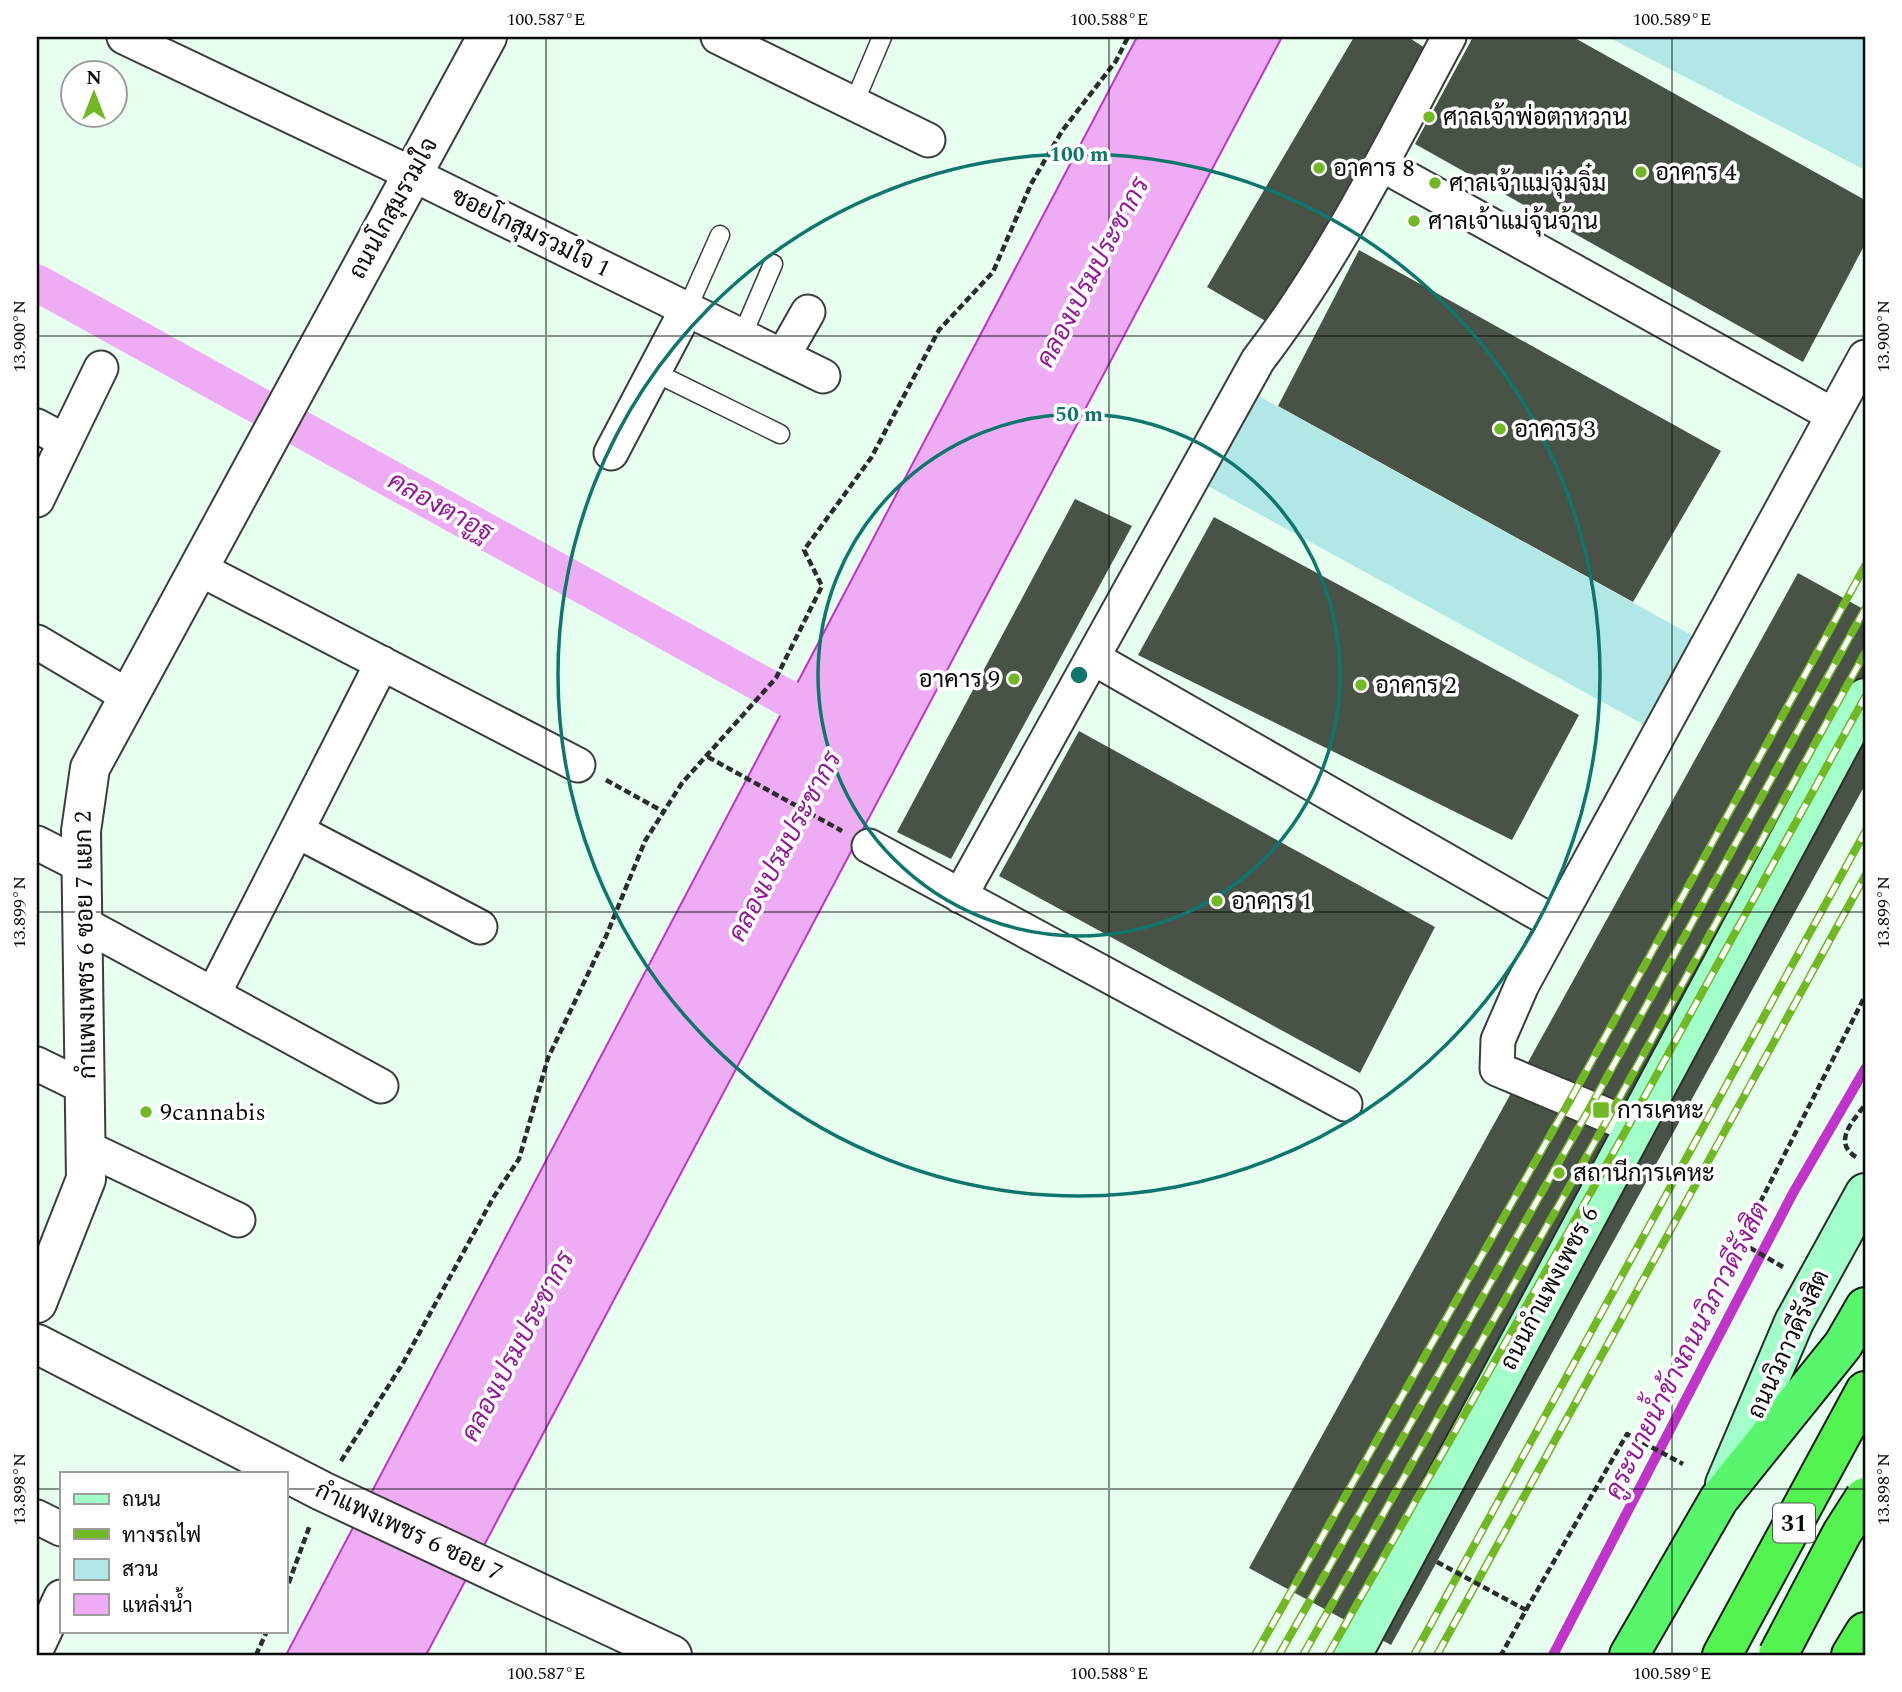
<svg xmlns="http://www.w3.org/2000/svg" width="1902" height="1692" font-family="Spectral,Sarabun,serif">
  <rect width="100%" height="100%" fill="#e7ffef"/>
  <path fill="#b2e7e8" d="M1608,37H1865V170Z
    M1255,394L1697,638L1650,728L1206,485Z"/>
  <path fill="#eeacf5" stroke="#c034cc" stroke-width="2" d="M1137,37H1282L426,1655H286Z"/>
  <g fill="none" stroke-linecap="round" stroke-linejoin="round">
    <path stroke="#c034cc" stroke-width="10" d="M1553,1655L1793,1193L1865,1069"/>
    <path stroke="#eeacf5" stroke-width="37" d="M37,283L832,723"/>
  </g>
  <path fill="#485246" d="M1354,37H1408L1425,48L1276,327L1207,287Z
    M1473,37H1573L1865,200V244L1803,362L1415,144Z
    M1359,250L1721,451L1633,602L1278,406Z
    M1075,499L1132,526L951,859L897,832Z
    M1214,517L1579,715L1512,840L1138,655Z
    M1798,573L1865,610V785L1391,1645L1249,1568Z
    M1079,731L1435,927L1360,1073L999,876Z"/>
  <g fill="none" stroke-linecap="round" stroke-linejoin="round">
    <g stroke="#3d3d3d" stroke-width="21">
      <path id="service" d="M854,103L882,37
        M687,309L720,235
        M742,336L773,264
        M654,372L780,434"/>
    </g>
    <g stroke="#3d3d3d" stroke-width="37">
      <path id="minor" d="M124,37L412,174L823,376
        M718,37L928,140
        M1381,164L1833,415
        M783,356L808,312
        M37,426L65,441
        M611,453L687,309
        M37,500L101,368
        M198,568L578,765
        M37,642L128,696
        M1095,659L1555,923
        M297,831L480,927
        M37,843L82,866
        M869,846L1345,1104
        M960,896L1258,360C1334,261 1390,146 1449,37
        M82,923L381,1086
        M214,993L382,663
        M37,1064L86,1088
        M1635,1127L1497,1069L1498,1040L1522,985L1865,357
        M87,1148L238,1220
        M37,1517L61,1529
        M37,1648L61,1597"/>
    </g>
    <g stroke="#3d3d3d" stroke-width="42">
      <path id="tertiary" d="M37,1303L86,1179L81,831L90,768L487,37
        M37,1344L322,1491L672,1655"/>
    </g>
    <g stroke="#2c2c2c" stroke-width="42">
      <path id="secondary" d="M1725,1484L1794,1322L1865,1193
        M1352,1655L1865,698"/>
    </g>
    <g stroke="#1b1b1b" stroke-width="42">
      <path id="trunk" d="M1629,1655L1719,1499L1843,1345L1865,1307"/>
    </g>
    <g stroke="#1b1b1b" stroke-width="42">
      <path id="motorway" d="M1722,1655L1865,1391
        M1851,1655L1865,1632"/>
    </g>
    <path stroke="#2c2c2c" stroke-width="4.5" stroke-dasharray="7 3.5" stroke-linecap="butt" d="M708,757L842,831
      M606,780L664,812
      M1856,1157C1832,1142 1853,1121 1865,1105
      M1783,1267L1740,1242L1865,996
      M341,1461L403,1363L493,1198L519,1159L548,1058L607,934L645,841L682,783L776,678L822,586L804,550L871,458L939,330L993,272L1031,184L1062,131L1116,61L1128,37
      M285,1593L310,1525
      M1526,1610L1627,1434L1683,1464
      M256,1655L267,1631"/>
    <use href="#service" stroke="#fff" stroke-width="18"/>
    <use href="#minor" stroke="#fff" stroke-width="33"/>
    <use href="#tertiary" stroke="#fff" stroke-width="38"/>
    <use href="#secondary" stroke="#a2ffc9" stroke-width="38"/>
    <use href="#trunk" stroke="#58f66c" stroke-width="38"/>
    <use href="#motorway" stroke="#53f450" stroke-width="38"/>
    <g stroke="#71b824" stroke-width="8">
      <path id="rail" d="M1255,1655L1573,1095L1865,566
        M1279,1655L1592,1104L1865,609
        M1303,1655L1610,1115L1865,653
        M1328,1655L1629,1125L1865,697
        M1414,1655L1865,832
        M1437,1655L1865,876"/>
    </g>
    <use href="#rail" stroke="#fff" stroke-width="5" stroke-dasharray="16" stroke-linecap="butt"/>
    <g stroke="#1b1b1b" stroke-width="42" stroke-linecap="butt">
      <path id="motorway-bridge" d="M1778,1655L1842,1533L1865,1497"/>
    </g>
    <path stroke="#2c2c2c" stroke-width="4.5" stroke-dasharray="7 3.5" stroke-linecap="butt" d="M1437,1562L1526,1610L1501,1655"/>
    <use href="#motorway-bridge" stroke="#53f450" stroke-width="38"/>
  </g>
  <path fill="none" stroke="#0a0a0a" stroke-width="2" stroke-opacity="0.45" d="M546,37V1655M1109,37V1655M1672,37V1655M37,336H1865M37,912H1865M37,1489H61M285,1489H1865"/>
  <g fill="none" stroke="#0f766e" stroke-width="3.5">
    <circle cx="1079" cy="675" r="261"/>
    <circle cx="1079" cy="675" r="521"/>
  </g>
  <g fill="#71b824" stroke="#fff" stroke-width="2.5">
    <circle cx="1429" cy="117" r="7"/>
    <circle cx="1319" cy="168" r="7"/>
    <circle cx="1641" cy="172" r="7"/>
    <circle cx="1435" cy="183" r="7"/>
    <circle cx="1414" cy="221" r="7"/>
    <circle cx="1500" cy="429" r="7"/>
    <circle cx="1014" cy="679" r="7"/>
    <circle cx="1361" cy="685" r="7"/>
    <circle cx="1217" cy="901" r="7"/>
    <rect x="1592" y="1101" width="18" height="18" rx="3.5"/>
    <circle cx="146" cy="1112" r="7"/>
    <circle cx="1559" cy="1173" r="7"/>
  </g>
  <g text-anchor="middle" stroke-width="7" stroke-linejoin="round" paint-order="stroke">
    <rect fill="#fff" stroke="#545454" stroke-width="2" x="1773" y="1503.5" width="42" height="39" rx="5"/>
    <g font-size="23" font-weight="bold" fill="#0a0a0a">
      <text x="1794" y="1531">31</text>
    </g>
    <g font-size="24" fill="#0a0a0a" stroke="#fff" text-anchor="start">
      <text x="1443" y="125">ศาลเจ้าพ่อตาหวาน</text>
      <text x="1333" y="176">อาคาร 8</text>
      <text x="1655" y="180">อาคาร 4</text>
      <text x="1449" y="191">ศาลเจ้าแม่จุ๋มจิ๋ม</text>
      <text x="1428" y="229">ศาลเจ้าแม่จุ้นจ้าน</text>
      <text x="1514" y="437">อาคาร 3</text>
      <text x="1000" y="687" text-anchor="end">อาคาร 9</text>
      <text x="1375" y="693">อาคาร 2</text>
      <text x="1231" y="909">อาคาร 1</text>
      <text x="1617" y="1118">การเคหะ</text>
      <text x="160" y="1120">9cannabis</text>
      <text x="1573" y="1181">สถานีการเคหะ</text>
    </g>
    <g font-size="24" fill="#0a0a0a" stroke="#fff">
      <text transform="translate(393 208) rotate(-61)" y="8">ถนนโกสุมรวมใจ</text>
      <text transform="translate(531 232) rotate(26)" y="8">ซอยโกสุมรวมใจ 1</text>
      <text transform="translate(85 945) rotate(-91)" y="8">กำแพงเพชร 6 ซอย 7 แยก 2</text>
      <text transform="translate(1549 1288) rotate(-62)" y="8">ถนนกำแพงเพชร 6</text>
      <text transform="translate(1788 1344) rotate(-65)" y="8">ถนนวิภาวดีรังสิต</text>
      <text transform="translate(409 1531) rotate(25)" y="8">กำแพงเพชร 6 ซอย 7</text>
    </g>
    <g font-size="26" font-style="italic" fill="#941699" stroke="#fff">
      <text transform="translate(1092 272) rotate(-62)" y="9">คลองเปรมประชากร</text>
      <text transform="translate(441 506) rotate(29)" y="9">คลองตาอูฐ</text>
      <text transform="translate(784 846) rotate(-62)" y="9">คลองเปรมประชากร</text>
      <text transform="translate(517 1346) rotate(-62)" y="9">คลองเปรมประชากร</text>
      <text transform="translate(1686 1350) rotate(-63)" y="9">คูระบายน้ำข้างถนนวิภาวดีรังสิต</text>
    </g>
  </g>
  <circle cx="1079" cy="675" r="10" fill="#0f766e" stroke="#fff" stroke-width="3.5"/>
  <g font-size="21" text-anchor="middle" font-weight="bold" fill="#0f766e" stroke="#fff" stroke-width="7" stroke-linejoin="round" paint-order="stroke">
    <text x="1079" y="161">100 m</text>
    <text x="1079" y="421">50 m</text>
  </g>
  <rect width="1902" height="1692" fill="none" stroke="#ffffff" stroke-width="77"/>
  <rect x="60" y="1472" width="228" height="161" fill="#ffffff" stroke="#9d9d9d" stroke-width="2"/>
  <rect x="74" y="1494" width="35" height="10" fill="#a2ffc9" stroke="#9d9d9d" stroke-width="2"/>
  <text x="122" y="1506" font-size="21" fill="#0a0a0a">ถนน</text>
  <rect x="74" y="1529" width="35" height="10" fill="#71b824" stroke="#9d9d9d" stroke-width="2"/>
  <text x="122" y="1542" font-size="21" fill="#0a0a0a">ทางรถไฟ</text>
  <rect x="74" y="1559" width="35" height="21" fill="#b2e7e8" stroke="#9d9d9d" stroke-width="2"/>
  <text x="122" y="1576" font-size="21" fill="#0a0a0a">สวน</text>
  <rect x="74" y="1594" width="35" height="21" fill="#eeacf5" stroke="#9d9d9d" stroke-width="2"/>
  <text x="122" y="1612" font-size="21" fill="#0a0a0a">แหล่งน้ำ</text>
  <g transform="translate(94 94)"><circle r="33" fill="#ffffff" stroke="#9d9d9d" stroke-width="2"/>
  <path d="M0-5L12 26L0 18L-12 26Z" fill="#71b824"/>
  <text y="-10" font-size="19" font-weight="bold" text-anchor="middle" fill="#0a0a0a">N</text>
  </g>
  <rect x="38" y="38" width="1826" height="1616" fill="none" stroke="#0a0a0a" stroke-width="2.5"/>
  <g font-size="18" text-anchor="middle" fill="#0a0a0a">
    <text x="546" y="25">100.587°E</text>
    <text x="1109" y="25">100.588°E</text>
    <text x="1672" y="25">100.589°E</text>
    <text transform="translate(19 336) rotate(-90)" y="6">13.900°N</text>
    <text transform="translate(1883 336) rotate(-90)" y="6">13.900°N</text>
    <text transform="translate(19 912) rotate(-90)" y="6">13.899°N</text>
    <text transform="translate(1883 912) rotate(-90)" y="6">13.899°N</text>
    <text transform="translate(19 1489) rotate(-90)" y="6">13.898°N</text>
    <text transform="translate(1883 1489) rotate(-90)" y="6">13.898°N</text>
    <text x="546" y="1679">100.587°E</text>
    <text x="1109" y="1679">100.588°E</text>
    <text x="1672" y="1679">100.589°E</text>
  </g>
</svg>
